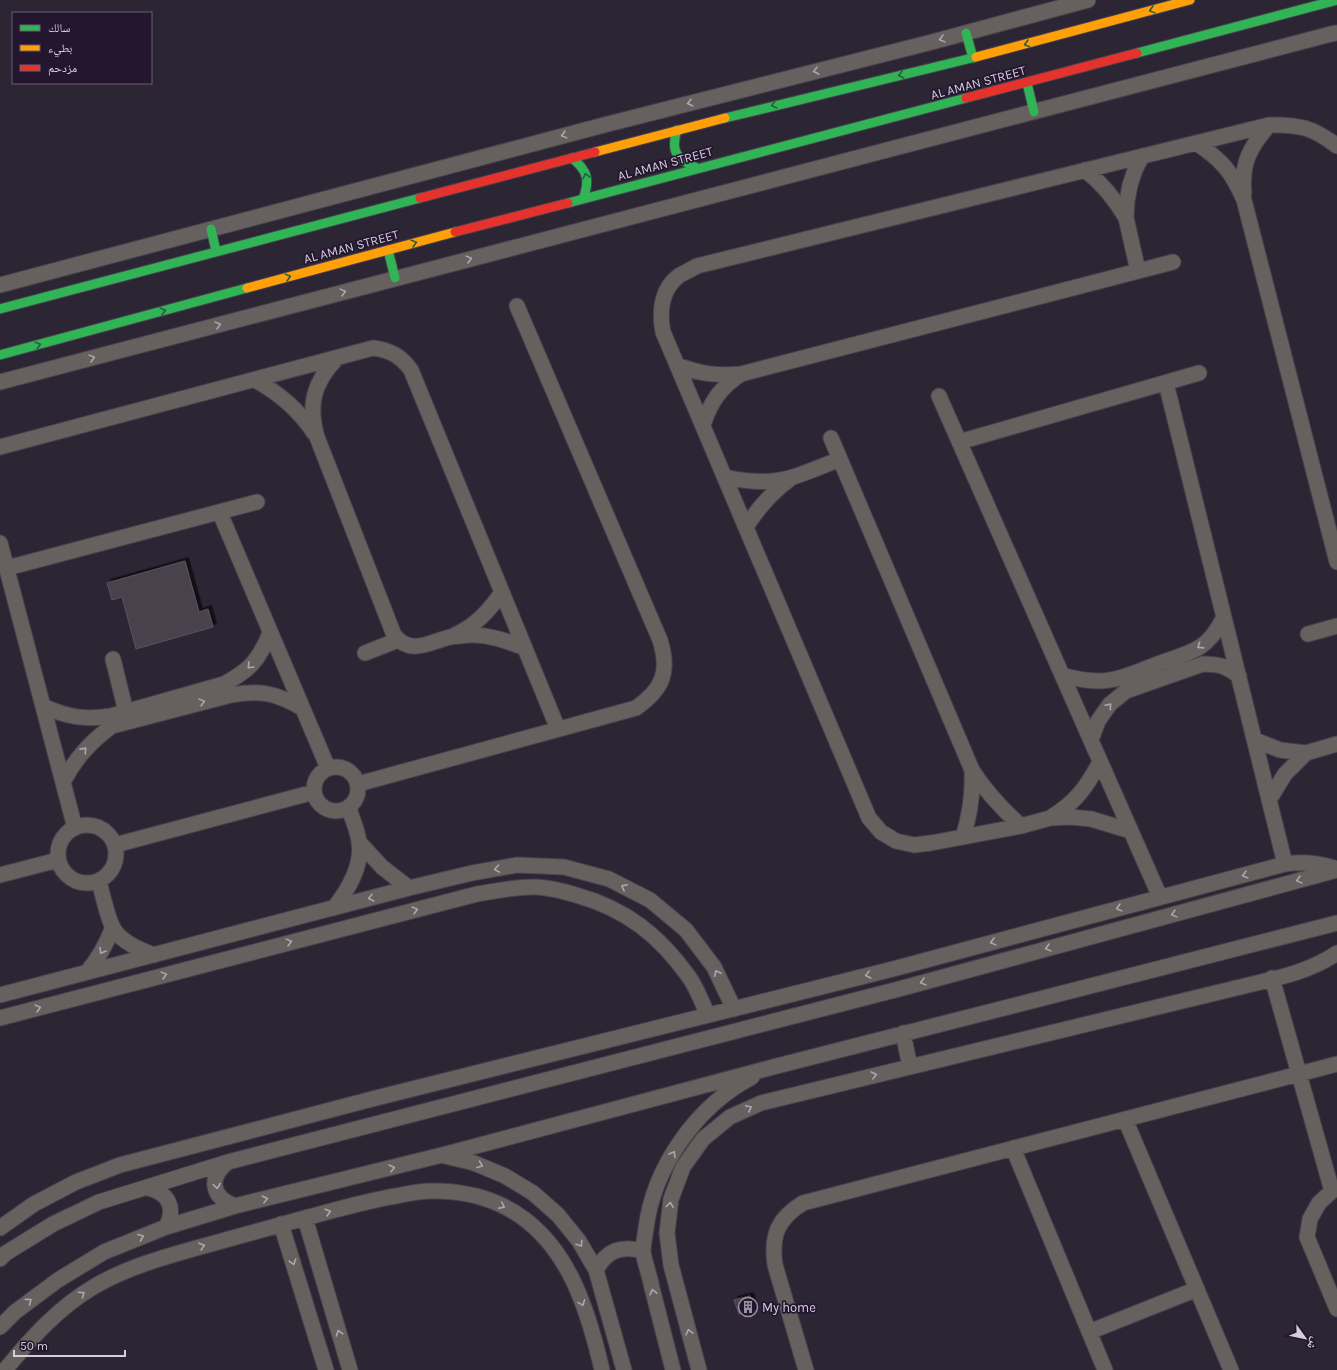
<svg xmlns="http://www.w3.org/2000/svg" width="1337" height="1370" font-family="Karla,'Noto Naskh Arabic',sans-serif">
  <defs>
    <filter id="shadow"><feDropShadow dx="3.5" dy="-3.5" stdDeviation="0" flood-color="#0009"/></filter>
  </defs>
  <rect width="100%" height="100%" fill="#2c2533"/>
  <path fill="#48424d" stroke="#59535f" filter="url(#shadow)" d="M185,561L199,612L208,609L213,627L136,649L122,597L112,600L107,583Z
    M750,1296L754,1310L739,1314L734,1300Z"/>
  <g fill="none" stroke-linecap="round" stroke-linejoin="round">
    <g stroke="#47414e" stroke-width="17">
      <path id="street" d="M1196,143C1222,160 1232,172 1244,200L1337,562
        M1085,170C1103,184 1115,199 1126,218
        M1244,193C1241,163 1250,147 1269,125
        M1138,271L1126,218L1127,201L1130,185L1135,170L1142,156
        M0,285L604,125L932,42L1088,0
        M337,358C313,383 308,405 317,437L394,635C411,656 429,642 450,637C456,636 463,636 469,635C488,634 507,641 525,648
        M677,365C700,374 717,376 741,374L1173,262
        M255,380C279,393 299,410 314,433
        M0,382L1331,34L1337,33
        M1166,383L1285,864
        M939,396L1160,897
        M703,425C711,401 720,388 741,374
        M831,438L972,770C986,792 1002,809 1021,826
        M959,442L1199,373
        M0,447L373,348C390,350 401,356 411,370L558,729
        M725,477C747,482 771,484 793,477C809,472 825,465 840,459
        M220,513L328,768
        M746,527C758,508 771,493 790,479
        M0,543L75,828
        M7,568L257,502
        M1308,634L1337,626
        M455,635C476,625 489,611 502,592
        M365,653L398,640
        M113,659L126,712
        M1062,675C1075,679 1087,681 1101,681C1122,680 1143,669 1163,662C1175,658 1188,654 1200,647C1211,640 1218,629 1224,617
        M43,706C67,717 84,720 111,716L224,684C250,670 259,660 270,633
        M1091,740L1098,721L1110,704L1126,691L1203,664C1219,664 1226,666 1239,676
        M1255,740L1280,750L1306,753L1337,744
        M314 789a22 22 0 1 1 44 0a22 22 0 1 1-44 0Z
        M63,782C76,758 89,743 112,726L231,695C261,690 276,693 302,708
        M358,784L636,708C663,689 670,672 660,640L517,306
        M1269,800L1285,774L1306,753
        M1050,818C1076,802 1086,788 1100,762
        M58 854a29 29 0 1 1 58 0a29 29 0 1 1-58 0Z
        M1131,831L1091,819L1071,817L1050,818L1021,826L931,843L914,845L896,841L881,832L869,818L663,332C659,312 661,288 680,275C686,272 692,269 697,266L1269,125C1299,124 1314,128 1337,146
        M963,837C970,815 973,794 972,771
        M359,842L382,867L409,888
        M115,845L314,792
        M0,875L58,860
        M99,881C103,896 106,912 112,926C119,941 140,950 154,955
        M334,908C348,890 363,866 359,842C358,831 352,819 349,808
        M87,972C99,958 106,945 113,927
        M1272,978L1332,1191
        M0,995L409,888L472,873L517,865L564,867L609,879L650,900L686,930L714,967L734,1009
        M0,1018L477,894C497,891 517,886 537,887C550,888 563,891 576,895C626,909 659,935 689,977C697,988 702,1003 708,1015
        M903,1033L910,1067
        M1125,1119L1231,1370
        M1013,1148L1105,1370
        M445,1156L474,1163L505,1176L533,1193L558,1215L579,1241L596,1270L624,1370
        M228,1162C208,1178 211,1197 235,1206
        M148,1188C169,1193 176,1208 166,1227
        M1337,1189L1332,1191L1319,1203L1310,1219L1307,1237L1337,1309
        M305,1218L350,1370
        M281,1224L326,1370
        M0,1228L34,1204L76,1182L120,1165L376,1098L893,969L1285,864C1303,861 1320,863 1337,869
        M0,1259L6,1253L53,1224L99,1202L228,1162L899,989L1337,870
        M596,1270C607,1250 621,1245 643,1251
        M0,1327L15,1312L58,1280L104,1252L166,1227L235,1206L442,1155L773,1067L1337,923
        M1089,1332L1197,1289
        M5,1370C31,1338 59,1307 95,1286C128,1267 164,1257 200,1247C235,1237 270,1228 305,1218C336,1210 365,1201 396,1196C409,1193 421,1191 434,1191C456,1191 479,1195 499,1204C565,1234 587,1305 602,1370
        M673,1370C666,1343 659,1315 652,1288C650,1276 645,1264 643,1252C643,1245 645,1236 646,1228C654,1166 697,1106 752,1077
        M699,1370L671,1265L667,1233L671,1199L683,1167L703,1139L730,1117L761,1103L1232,989C1267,980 1307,974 1337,953
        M806,1370L775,1265C771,1236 777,1219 803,1203L1337,1064"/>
    </g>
    <g stroke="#47414e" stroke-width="11">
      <path id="fast" d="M966,33L973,58
        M1137,53L1337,0
        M1027,83L1034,112
        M725,118L976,57
        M677,130C670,152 677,159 697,168
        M572,158C588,171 590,180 583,199
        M568,203L966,98
        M211,229L216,251
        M388,250L395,278
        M0,309L420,198
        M0,355L247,288"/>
    </g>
    <g stroke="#47414e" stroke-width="11">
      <path id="slow" d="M976,57L1190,0
        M595,152L725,118
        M247,288L455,232"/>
    </g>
    <g stroke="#47414e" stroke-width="11">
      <path id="jam" d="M966,98L1137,53
        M420,198L595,152
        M455,232L568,203"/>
    </g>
    <use href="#street" stroke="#66605f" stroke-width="15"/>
    <use href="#fast" stroke="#30b455" stroke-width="9"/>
    <use href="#slow" stroke="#ff9f0a" stroke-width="9"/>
    <use href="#jam" stroke="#e5322d" stroke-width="9"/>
  </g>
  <defs><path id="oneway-chevron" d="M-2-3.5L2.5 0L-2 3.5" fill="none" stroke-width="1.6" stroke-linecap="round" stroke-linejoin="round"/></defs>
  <g stroke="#295d40">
    <use href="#oneway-chevron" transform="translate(1152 10) rotate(165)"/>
    <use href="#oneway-chevron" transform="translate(1027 44) rotate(165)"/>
    <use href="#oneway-chevron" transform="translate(901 75) rotate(167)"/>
    <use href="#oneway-chevron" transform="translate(774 105) rotate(166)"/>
    <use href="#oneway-chevron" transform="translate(586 176) rotate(-103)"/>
    <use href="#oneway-chevron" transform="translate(414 243) rotate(-15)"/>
    <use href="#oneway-chevron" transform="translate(288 277) rotate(-15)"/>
    <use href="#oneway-chevron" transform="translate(163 311) rotate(-15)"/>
    <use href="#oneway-chevron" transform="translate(38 345) rotate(-15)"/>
  </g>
  <g stroke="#aea7b2">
    <use href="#oneway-chevron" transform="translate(942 39) rotate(165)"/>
    <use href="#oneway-chevron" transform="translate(816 71) rotate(166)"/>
    <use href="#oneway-chevron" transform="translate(690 103) rotate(166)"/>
    <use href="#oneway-chevron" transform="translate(564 135) rotate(165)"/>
    <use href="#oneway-chevron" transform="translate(469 259) rotate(-15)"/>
    <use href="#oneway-chevron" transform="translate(343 292) rotate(-15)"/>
    <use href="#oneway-chevron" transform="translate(218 325) rotate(-15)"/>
    <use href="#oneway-chevron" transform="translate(92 358) rotate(-15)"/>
    <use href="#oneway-chevron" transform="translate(1200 646) rotate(147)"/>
    <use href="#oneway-chevron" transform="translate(250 666) rotate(134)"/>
    <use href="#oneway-chevron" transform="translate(202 702) rotate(-15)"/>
    <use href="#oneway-chevron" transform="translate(1109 706) rotate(-49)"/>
    <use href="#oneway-chevron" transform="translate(84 750) rotate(-48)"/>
    <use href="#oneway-chevron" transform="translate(497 869) rotate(170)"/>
    <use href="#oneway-chevron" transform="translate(1245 875) rotate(165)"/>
    <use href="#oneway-chevron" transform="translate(1299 880) rotate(165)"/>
    <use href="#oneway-chevron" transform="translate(624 887) rotate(-153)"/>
    <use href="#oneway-chevron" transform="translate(371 898) rotate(166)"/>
    <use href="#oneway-chevron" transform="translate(1119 908) rotate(165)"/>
    <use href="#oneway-chevron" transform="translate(415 910) rotate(-15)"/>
    <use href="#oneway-chevron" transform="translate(1174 914) rotate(165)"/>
    <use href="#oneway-chevron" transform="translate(289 942) rotate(-15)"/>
    <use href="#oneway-chevron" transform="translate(993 942) rotate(165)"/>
    <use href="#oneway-chevron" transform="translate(1048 948) rotate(165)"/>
    <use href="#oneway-chevron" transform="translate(102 951) rotate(120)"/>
    <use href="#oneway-chevron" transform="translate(717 973) rotate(-115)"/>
    <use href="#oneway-chevron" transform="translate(164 975) rotate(-15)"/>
    <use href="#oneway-chevron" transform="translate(868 975) rotate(166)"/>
    <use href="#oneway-chevron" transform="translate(923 982) rotate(165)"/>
    <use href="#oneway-chevron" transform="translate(38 1008) rotate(-15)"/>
    <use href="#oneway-chevron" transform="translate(874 1075) rotate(-14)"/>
    <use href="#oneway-chevron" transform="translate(749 1108) rotate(-25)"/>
    <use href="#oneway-chevron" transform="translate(673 1154) rotate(-59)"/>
    <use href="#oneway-chevron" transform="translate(480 1165) rotate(22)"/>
    <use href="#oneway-chevron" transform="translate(392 1168) rotate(-14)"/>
    <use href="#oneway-chevron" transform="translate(217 1186) rotate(81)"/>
    <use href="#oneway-chevron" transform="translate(265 1199) rotate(-14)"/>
    <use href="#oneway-chevron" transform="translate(670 1205) rotate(-83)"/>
    <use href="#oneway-chevron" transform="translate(502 1206) rotate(26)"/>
    <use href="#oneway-chevron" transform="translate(328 1212) rotate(-16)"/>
    <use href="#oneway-chevron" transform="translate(141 1237) rotate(-22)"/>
    <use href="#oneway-chevron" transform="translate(580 1244) rotate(57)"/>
    <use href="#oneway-chevron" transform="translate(202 1246) rotate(-16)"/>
    <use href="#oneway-chevron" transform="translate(293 1262) rotate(73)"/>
    <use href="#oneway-chevron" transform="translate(653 1292) rotate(-104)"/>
    <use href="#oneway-chevron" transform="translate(82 1294) rotate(-34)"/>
    <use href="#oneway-chevron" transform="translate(29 1301) rotate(-37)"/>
    <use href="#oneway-chevron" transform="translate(582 1303) rotate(69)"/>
    <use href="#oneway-chevron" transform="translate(689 1332) rotate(-104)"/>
    <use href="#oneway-chevron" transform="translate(339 1333) rotate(-107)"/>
  </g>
  <defs>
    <g id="building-ring" transform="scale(1)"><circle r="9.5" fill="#23162e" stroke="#9a92a2" stroke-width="1.5"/><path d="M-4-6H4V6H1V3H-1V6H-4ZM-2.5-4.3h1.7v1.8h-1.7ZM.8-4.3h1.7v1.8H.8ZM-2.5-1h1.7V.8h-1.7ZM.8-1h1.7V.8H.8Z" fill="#9a92a2"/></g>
  </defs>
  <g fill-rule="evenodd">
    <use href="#building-ring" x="748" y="1307"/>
  </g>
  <g text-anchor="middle" stroke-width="3.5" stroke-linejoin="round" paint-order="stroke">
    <g font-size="13" fill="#d5cdde" stroke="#23162e">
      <text transform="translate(978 82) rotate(-15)" y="5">AL AMAN STREET</text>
      <text transform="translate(665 163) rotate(-15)" y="5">AL AMAN STREET</text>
      <text transform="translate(351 246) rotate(-15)" y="5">AL AMAN STREET</text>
    </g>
    <g font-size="13" fill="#d5cdde" stroke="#23162e" text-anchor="start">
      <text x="762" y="1312">My home</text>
    </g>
  </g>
  <rect x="12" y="12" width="140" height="72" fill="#23162e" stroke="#6a5f74"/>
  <rect x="20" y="25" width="20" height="6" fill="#30b455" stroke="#6a5f74"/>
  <text x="48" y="32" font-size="12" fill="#d5cdde">سالك</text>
  <rect x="20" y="45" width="20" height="6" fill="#ff9f0a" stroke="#6a5f74"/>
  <text x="48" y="52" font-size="12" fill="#d5cdde">بطيء</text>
  <rect x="20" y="65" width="20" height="6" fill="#e5322d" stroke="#6a5f74"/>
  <text x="48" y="72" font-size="12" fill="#d5cdde">مزدحم</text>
  <g transform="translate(1305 1338) rotate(123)" stroke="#23162e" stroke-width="3" paint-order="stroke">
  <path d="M0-3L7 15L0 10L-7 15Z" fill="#d5cdde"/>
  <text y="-6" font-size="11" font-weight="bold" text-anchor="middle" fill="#d5cdde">ش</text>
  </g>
  <path d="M14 1350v6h111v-6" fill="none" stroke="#d5cdde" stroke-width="2"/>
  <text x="20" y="1350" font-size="12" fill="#d5cdde" stroke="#23162e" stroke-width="3" paint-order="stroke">50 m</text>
</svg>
